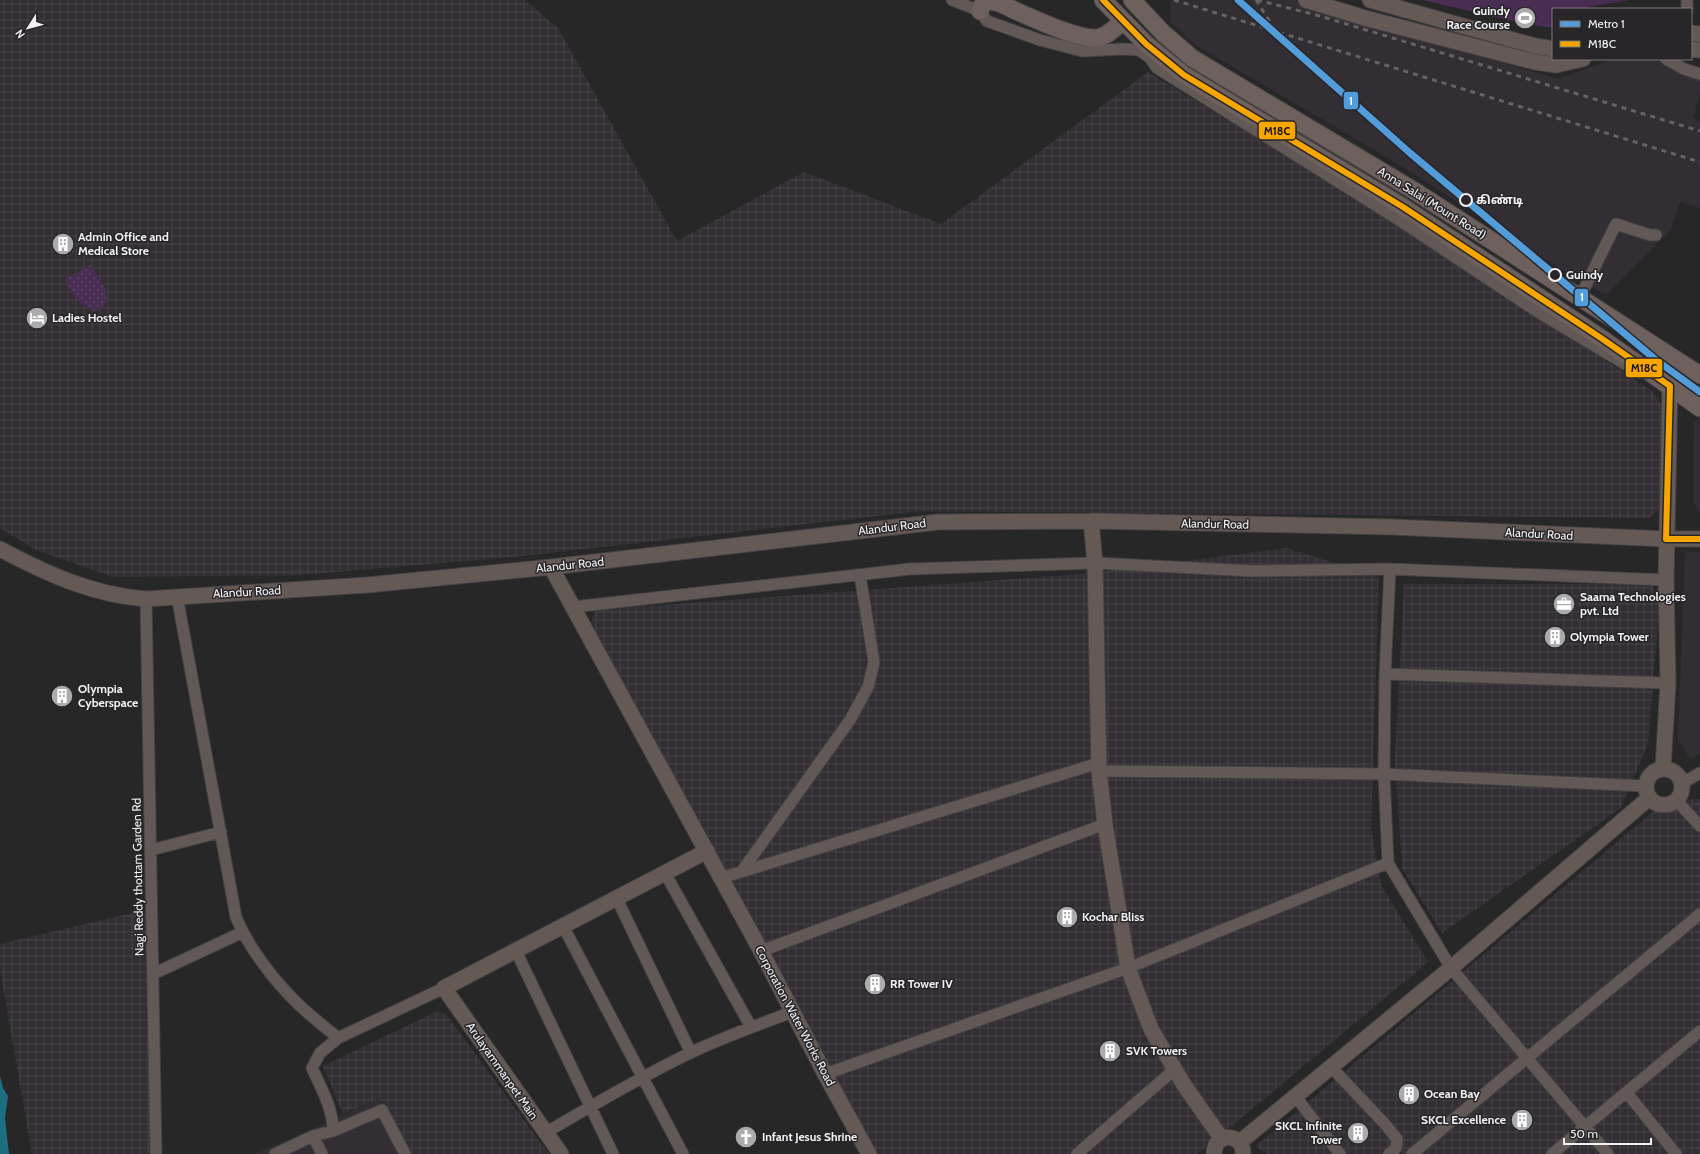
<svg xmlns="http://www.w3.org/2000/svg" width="1700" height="1154" font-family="Cabin,'Noto Sans Tamil',sans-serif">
  <defs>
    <pattern id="industrial-grid" width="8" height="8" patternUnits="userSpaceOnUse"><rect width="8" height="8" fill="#322e34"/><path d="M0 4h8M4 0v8" fill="none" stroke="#464248"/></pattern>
    <pattern id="park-dots" width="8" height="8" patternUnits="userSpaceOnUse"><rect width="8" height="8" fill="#4a2d52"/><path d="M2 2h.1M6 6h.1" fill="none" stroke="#5c4263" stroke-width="1.8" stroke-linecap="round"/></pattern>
  </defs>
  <rect width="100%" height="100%" fill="#282728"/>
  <path fill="#322e34" d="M1171,0H1295L1558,79L1614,59H1651L1700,74V94L1693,118L1700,121V208L1680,202L1670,231L1606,295L1578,280L1392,160L1197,46L1170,22Z
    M1700,418V513L1693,502L1694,422Z
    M1685,551L1700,552V754L1690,759L1678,739Z
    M379,1098L411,1154H255L335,1119Z"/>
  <path fill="url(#industrial-grid)" d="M0,0H525L558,28L677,241L804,172L941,224L1148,72L1421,237L1652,391L1666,411L1662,507L1649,518L922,511L513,557L300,575L113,577L36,550L0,528Z
    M1287,548L1379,577L1371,829L1381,885L1428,962L1198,1154H874L590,627L595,610L1082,574Z
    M1404,584H1651L1660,598L1648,744L1621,808L1442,933L1402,868L1395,759Z
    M1700,799V1154H1266L1256,1146L1667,800Z
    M149,909V1154H32L0,969V944Z
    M436,1012L446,1014L549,1154H411L379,1098L343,1114L323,1066Z"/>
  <path fill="url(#park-dots)" d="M91,265L105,289L107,300L102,308L96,311C79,306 72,294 65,279Z"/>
  <path fill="#4a2d52" d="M1422,0H1629L1587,7V9H1553V28L1526,24Z"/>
  <path fill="#1d6e81" d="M0,1076L3,1088L8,1096L5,1118L9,1154H0Z"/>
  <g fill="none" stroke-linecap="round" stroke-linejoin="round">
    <g stroke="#444344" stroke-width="13">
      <path id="street" d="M952,0L980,11L987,21L1040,40L1082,51L1122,49L1139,50L1150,58L1157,68L1396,218L1538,312L1640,373
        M1687,0V9
        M1666,59L1684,69L1700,74
        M1580,297L1616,224L1650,235H1656
        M1390,569L1385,674L1384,774L1388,863L1451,968L1608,1154
        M177,596L236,917C248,947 273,979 296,1002C309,1015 324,1026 338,1038
        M146,599L156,1154
        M573,607L910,569L1095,563L1253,571L1390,569L1666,580
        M1385,674L1668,683
        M1099,771L1384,774L1646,786
        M1681,784L1700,773
        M1676,800L1700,826
        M151,850L221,832
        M742,871L850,720L868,687L874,662L860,575
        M665,873L751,1027
        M721,878L1099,763
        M617,899L691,1053
        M563,926L683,1154
        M516,951L613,1154
        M761,951L1105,824
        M153,974L243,932
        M1331,1067L1385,1124L1397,1139L1396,1148L1389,1154
        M825,1074L1128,968L1388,863
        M1627,1093L1676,1154
        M1295,1096L1340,1154
        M333,1131L382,1110L405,1154
        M545,1133C593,1105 640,1077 690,1053C723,1037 758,1025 792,1012
        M313,1136L322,1154
        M275,1154L313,1136L333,1131C333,1108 321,1088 312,1068L320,1053L338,1038L444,988
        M1077,1154L1175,1069
        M1412,1154L1700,914
        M1552,1154L1700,1031"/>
    </g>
    <g stroke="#444344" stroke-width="17">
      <path id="secondary" d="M1306,0L1365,18L1535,62L1556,65L1583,59
        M1370,0L1535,46L1553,49
        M1691,33L1700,34
        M1691,49L1700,50
        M1091,521L1095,563L1099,771L1105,824L1128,968L1151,1029L1184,1085L1222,1139
        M0,549C47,574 93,595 146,599L367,585L551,567L938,522L1091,521L1392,527L1666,539H1700
        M551,567L761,951L825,1074L869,1154
        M1663,769L1668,683L1666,580L1670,386
        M1646 787a18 18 0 1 1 36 0a18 18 0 1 1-36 0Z
        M1240,1142L1451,968L1649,798
        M561,1154L444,988L707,851
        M1214,1154C1214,1131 1244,1133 1243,1154"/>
    </g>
    <g stroke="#444344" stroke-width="19">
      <path id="primary" d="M1103,0L1146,44L1184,75L1403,207L1601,338L1700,408
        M1132,0L1163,33L1192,58L1413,190L1700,375
        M980,11L984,1C996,0 1006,6 1016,11C1035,19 1074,38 1095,38C1106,38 1115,28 1123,21"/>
    </g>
    <use href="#street" stroke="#625855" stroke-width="11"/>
    <use href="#secondary" stroke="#655955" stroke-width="15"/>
    <use href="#primary" stroke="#6e605c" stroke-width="17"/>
    <path stroke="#666260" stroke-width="3" stroke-dasharray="5 5" stroke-linecap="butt" d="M1174,0L1700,162
      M1256,0L1272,25L1292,48
      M1257,0L1320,16L1700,131"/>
    <g stroke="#282629" stroke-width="9">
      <path id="bus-1" d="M1103,0L1146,44L1184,75L1403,207L1601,338L1670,386L1666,539H1700"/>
    </g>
    <use href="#bus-1" stroke="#f7a600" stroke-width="6"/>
    <g stroke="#282629" stroke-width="10">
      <path id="metro-1" d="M1238,0L1410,153L1656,360L1700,392"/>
    </g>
    <use href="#metro-1" stroke="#529cda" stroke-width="7"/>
  </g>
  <defs>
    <g id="stadium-disc" transform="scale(1.15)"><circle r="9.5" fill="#abaaac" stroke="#282629"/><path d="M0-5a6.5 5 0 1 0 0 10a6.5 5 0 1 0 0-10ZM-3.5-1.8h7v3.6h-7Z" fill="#fff"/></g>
    <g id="building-disc" transform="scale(1.15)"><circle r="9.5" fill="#abaaac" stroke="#282629"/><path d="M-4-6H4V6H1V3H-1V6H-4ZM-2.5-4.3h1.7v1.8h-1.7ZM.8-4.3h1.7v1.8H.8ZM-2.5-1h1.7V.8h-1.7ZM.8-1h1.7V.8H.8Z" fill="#fff"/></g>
    <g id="hotel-disc" transform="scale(1.15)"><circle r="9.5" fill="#abaaac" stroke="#282629"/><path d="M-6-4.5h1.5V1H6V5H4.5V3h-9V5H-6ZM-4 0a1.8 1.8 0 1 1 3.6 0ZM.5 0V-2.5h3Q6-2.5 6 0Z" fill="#fff"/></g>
    <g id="office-disc" transform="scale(1.15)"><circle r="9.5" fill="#abaaac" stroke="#282629"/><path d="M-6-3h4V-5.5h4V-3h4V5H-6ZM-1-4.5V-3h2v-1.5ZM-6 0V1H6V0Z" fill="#fff"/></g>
    <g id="church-disc" transform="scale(1.15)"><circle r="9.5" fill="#abaaac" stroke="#282629"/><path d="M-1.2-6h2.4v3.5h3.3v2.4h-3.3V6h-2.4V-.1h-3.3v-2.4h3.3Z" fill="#fff"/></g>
  </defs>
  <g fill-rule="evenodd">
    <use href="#stadium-disc" x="1525" y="18"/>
    <use href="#building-disc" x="63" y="244"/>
    <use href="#hotel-disc" x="37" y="318"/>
    <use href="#office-disc" x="1564" y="604"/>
    <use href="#building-disc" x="1555" y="637"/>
    <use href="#building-disc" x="62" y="696"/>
    <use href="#building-disc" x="1067" y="917"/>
    <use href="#building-disc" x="875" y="984"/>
    <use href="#building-disc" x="1110" y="1051"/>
    <use href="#building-disc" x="1409" y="1094"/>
    <use href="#building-disc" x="1522" y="1120"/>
    <use href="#building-disc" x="1358" y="1133"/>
    <use href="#church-disc" x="746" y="1137"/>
  </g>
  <g fill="#282629" stroke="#f2f1f3" stroke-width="2">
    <circle cx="1466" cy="200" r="6"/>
    <circle cx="1555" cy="275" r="6"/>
  </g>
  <g text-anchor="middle" stroke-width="3" stroke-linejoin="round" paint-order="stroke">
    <g font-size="12" font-weight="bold" fill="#f2f1f3" stroke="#282629" text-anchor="start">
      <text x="1510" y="15" text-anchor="end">Guindy<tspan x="1510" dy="14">Race Course</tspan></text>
      <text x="78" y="241">Admin Office and<tspan x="78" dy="14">Medical Store</tspan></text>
      <text x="52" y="322">Ladies Hostel</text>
      <text x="1580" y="601">Saama Technologies<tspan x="1580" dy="14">pvt. Ltd</tspan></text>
      <text x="1570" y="641">Olympia Tower</text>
      <text x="78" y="693">Olympia<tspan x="78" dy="14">Cyberspace</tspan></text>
      <text x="1082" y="921">Kochar Bliss</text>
      <text x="890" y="988">RR Tower IV</text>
      <text x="1126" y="1055">SVK Towers</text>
      <text x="1424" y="1098">Ocean Bay</text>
      <text x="1506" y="1124" text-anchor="end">SKCL Excellence</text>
      <text x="1342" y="1130" text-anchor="end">SKCL Infinite<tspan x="1342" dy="14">Tower</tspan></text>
      <text x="762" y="1141">Infant Jesus Shrine</text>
    </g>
    <g font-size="12" font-weight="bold" fill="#f2f1f3" stroke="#282629" text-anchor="start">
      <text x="1476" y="204">கிண்டி</text>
      <text x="1566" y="279">Guindy</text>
    </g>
    <g font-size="12" fill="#f2f1f3" stroke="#282629">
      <text transform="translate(1432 203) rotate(32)" y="4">Anna Salai (Mount Road)</text>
      <text transform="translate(1215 524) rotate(1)" y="4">Alandur Road</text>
      <text transform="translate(892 527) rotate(-7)" y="4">Alandur Road</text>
      <text transform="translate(1539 534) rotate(3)" y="4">Alandur Road</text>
      <text transform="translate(570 565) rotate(-6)" y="4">Alandur Road</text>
      <text transform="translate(247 592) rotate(-3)" y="4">Alandur Road</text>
      <text transform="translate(138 877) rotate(-91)" y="4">Nagi Reddy thottam Garden Rd</text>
      <text transform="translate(795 1016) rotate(62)" y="4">Corporation Water Works Road</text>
      <text transform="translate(502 1071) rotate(55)" y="4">Arulayammanpet Main</text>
    </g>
  </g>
  <g stroke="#282629" stroke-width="1.5">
    <rect x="1343" y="91" width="16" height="19" rx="4" fill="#529cda"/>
    <rect x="1258" y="121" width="38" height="19" rx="4" fill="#f7a600"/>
    <rect x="1574" y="288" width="15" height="19" rx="4" fill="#529cda"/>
    <rect x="1625" y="358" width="38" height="20" rx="4" fill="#f7a600"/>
  </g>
  <g font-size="11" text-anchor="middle" font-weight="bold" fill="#fff">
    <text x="1351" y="105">1</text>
    <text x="1582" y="301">1</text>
  </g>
  <g font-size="11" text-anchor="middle" font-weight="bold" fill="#111">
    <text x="1277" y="135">M18C</text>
    <text x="1644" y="372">M18C</text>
  </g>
  <rect x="1552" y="8" width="140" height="52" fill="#282629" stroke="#79777a"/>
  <rect x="1560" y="21" width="20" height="6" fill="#529cda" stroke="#79777a"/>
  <text x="1588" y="28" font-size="12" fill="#f2f1f3">Metro 1</text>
  <rect x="1560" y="41" width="20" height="6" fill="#f7a600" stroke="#79777a"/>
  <text x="1588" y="48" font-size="12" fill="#f2f1f3">M18C</text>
  <g transform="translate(28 28) rotate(234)" stroke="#282629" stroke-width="3" paint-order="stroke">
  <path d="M0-3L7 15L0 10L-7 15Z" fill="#f2f1f3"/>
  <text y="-6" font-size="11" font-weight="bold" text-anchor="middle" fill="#f2f1f3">N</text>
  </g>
  <path d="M1564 1138v6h87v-6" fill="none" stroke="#f2f1f3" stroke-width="2"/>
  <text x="1570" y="1138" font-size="12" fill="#f2f1f3" stroke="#282629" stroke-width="3" paint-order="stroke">50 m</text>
</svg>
